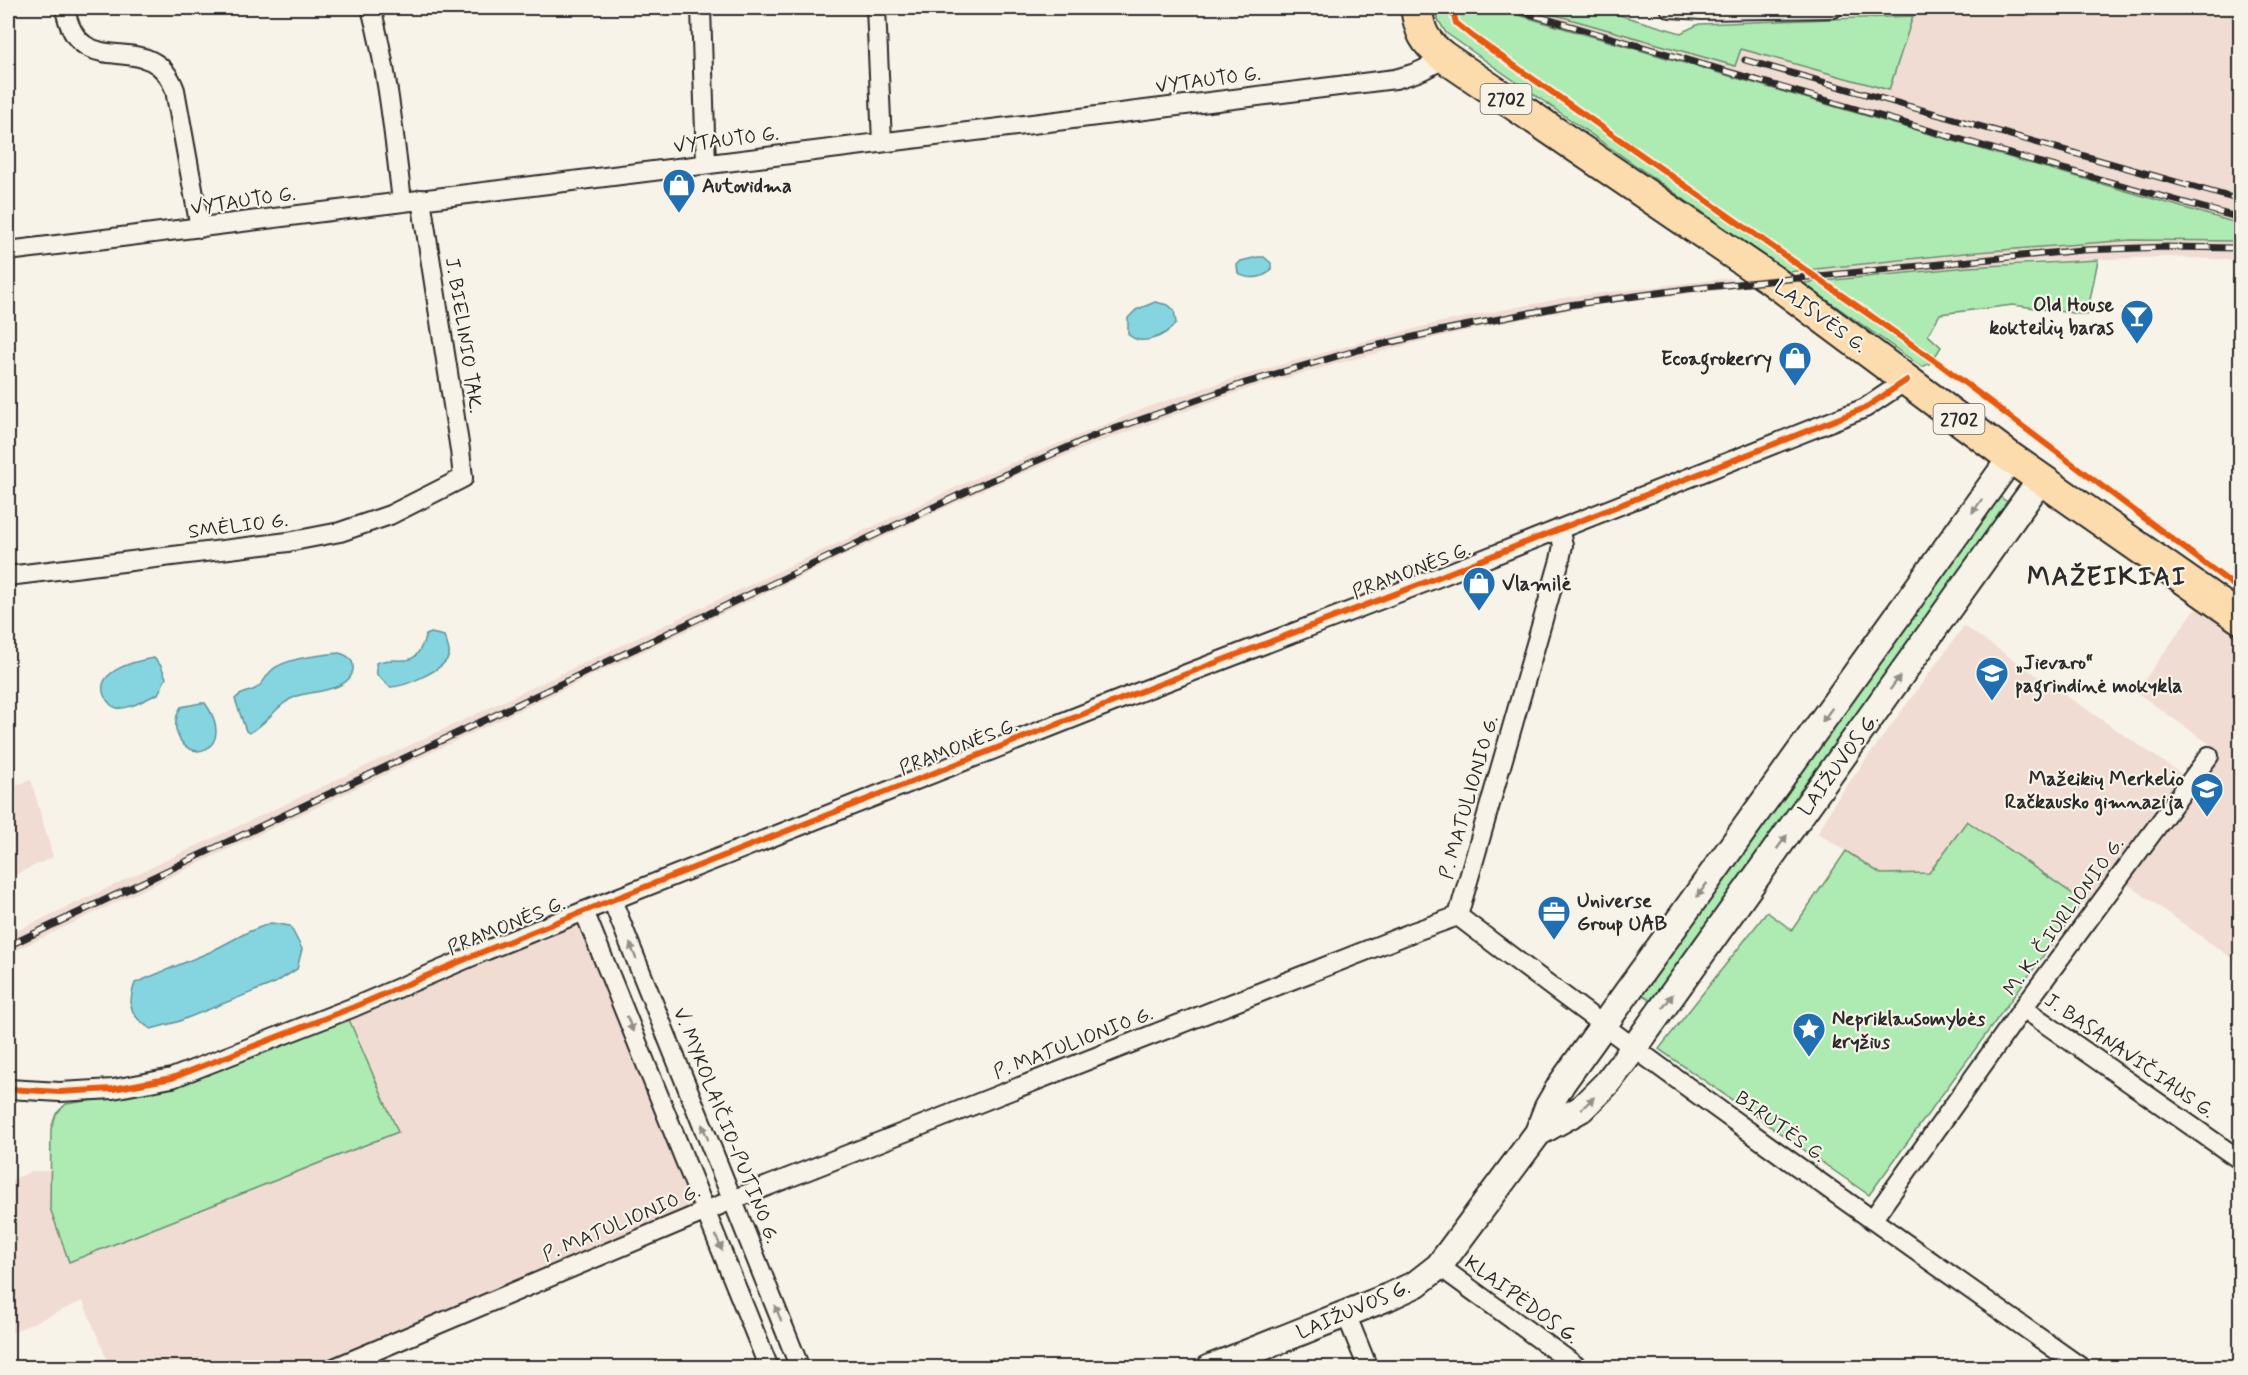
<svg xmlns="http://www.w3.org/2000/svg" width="2248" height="1375" font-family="Mynerve,sans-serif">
  <rect width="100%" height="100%" fill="#f7f3e8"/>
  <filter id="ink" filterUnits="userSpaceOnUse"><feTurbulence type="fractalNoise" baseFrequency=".0167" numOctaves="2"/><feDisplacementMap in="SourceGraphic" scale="12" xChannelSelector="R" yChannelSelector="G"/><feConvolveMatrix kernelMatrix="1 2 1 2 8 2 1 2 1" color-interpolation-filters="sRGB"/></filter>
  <g filter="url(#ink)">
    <path fill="#f0dcd3" d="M1494,8H1531L1735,66L1740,49L1889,90L1913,16L2017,8H2240V224Z
      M2131,240L2240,241V260L2163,257L2031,262L1832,280L1816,269L1965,253Z
      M1730,278L1744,287L1602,304L1531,317L1438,337L1358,358L1247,389L1094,444L985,489L8,954V935L980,476L1148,407L1244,375L1358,343L1437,323L1569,297Z
      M2198,605L2240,636V964L2126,883L2221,752L2136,692Z
      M1964,626L2186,777L2090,907L1967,821L1929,873L1881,874L1818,833L1835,802Z
      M31,780L53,857L8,878V788Z
      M575,925L582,929L692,1197V1203L685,1212L308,1367H110L83,1301L8,1334V1181L33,1171H50V1208L398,1133L347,1015L567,926Z"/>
    <path fill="#adebb2" stroke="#6c8b6e" stroke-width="1.5" d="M1434,8H1494L2240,224V241L2131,240L1965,253L1788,272L1446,33L1437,18Z
      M1531,8H1595L1681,33L1699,24L1913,16L1889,90L1741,49L1735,66Z
      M2098,260L2087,315L2013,305L1940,314L1928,335L1941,347L1931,363L1922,367L1803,283L1968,267Z
      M1996,494L2010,504L1653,1002L1640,993Z
      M1967,821L2083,901L1869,1195L1659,1049L1767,912L1792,930L1846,851L1881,874L1929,873Z
      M347,1015L398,1132L69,1262L50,1208L51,1129L56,1114L66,1104L134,1094L176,1082Z"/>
    <path fill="#85d5e1" stroke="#619198" stroke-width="1.5" d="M1258,257H1264L1271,263V270C1263,279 1247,280 1238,273L1237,265L1241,261Z
      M1155,302L1168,305L1174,310L1176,323C1166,336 1141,348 1128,334V318L1136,310Z
      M431,633L444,636C446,641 450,649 449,655C445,670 404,687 390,687L377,675L376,663C402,653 413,675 426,635Z
      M339,653C347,655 354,659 353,669C351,691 312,691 297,696C277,703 267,725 249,733L246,731L235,699C241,692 247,693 255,689C263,685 265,677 271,671C284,658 321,655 339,653Z
      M154,658L161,666L166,678L158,694C147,698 129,710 117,708C111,707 107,701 104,695C95,671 135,661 154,658Z
      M201,703H205C239,750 184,769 176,729C175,721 176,715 181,707Z
      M271,923L290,926L302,949L297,969L275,983L177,1022L151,1029C130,1016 127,1006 135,983L210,952L248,932Z"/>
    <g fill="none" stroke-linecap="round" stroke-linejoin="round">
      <g stroke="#2b2b2b" stroke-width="22">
        <path id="street" d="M65,8C79,88 151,23 175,90L200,228
          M371,8C388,71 394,136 402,201
          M701,8L706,164
          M876,8L882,142
          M1670,8L1702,10L1833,8
          M8,251L1395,79C1414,74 1429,69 1444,57
          M8,576L288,542L340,532L390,515L463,478L460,450L421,199
          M612,900L800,1368
          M584,911L769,1368
          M1458,916C1662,1072 1872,1220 2082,1368
          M2023,1008L2240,1160
          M8,1089L60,1092L113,1089L172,1078L354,1007L487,950L612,900L1134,694L1426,582L1865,408L1907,380
          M1872,1220L2023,1008L2209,756
          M1439,1266L1579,1368
          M1346,1314L1368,1368
          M334,1368L732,1200L1416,931L1458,916L1560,560L1563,545L1559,529"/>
      </g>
      <g stroke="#2b2b2b" stroke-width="30">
        <path id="secondary" d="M1538,1133L1581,1109L1607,1083L1634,1048L2041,479
          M1210,1368L1388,1297L1416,1284L1439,1266L1538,1133L1548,1107L1562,1083L2011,458"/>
      </g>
      <g stroke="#2b2b2b" stroke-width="34">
        <path id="primary" d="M1416,8C1420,32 1424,42 1444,57L1772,280L2011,458L2240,618"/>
      </g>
      <use href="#street" stroke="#f7f3e8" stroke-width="18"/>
      <use href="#secondary" stroke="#f7f3e8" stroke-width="26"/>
      <use href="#primary" stroke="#fcdcac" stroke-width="30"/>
      <g stroke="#2b2b2b" stroke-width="7">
        <path id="rail" d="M1509,8L2031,160L2240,218
          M1745,60L2240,200
          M8,946L976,487L1094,436L1245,383L1358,350L1439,331L1569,305L1687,289L2082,250L2167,247L2240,248"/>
      </g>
      <use href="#rail" stroke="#f7f3e8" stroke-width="4.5" stroke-dasharray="14" stroke-linecap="butt"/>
      <g stroke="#f7f3e8" stroke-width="10">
        <path id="cycleway" d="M1452,8L1456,23L1472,36L1941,365L2240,590
          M8,1089L60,1092L113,1089L172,1078L354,1007L487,950L612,900L1134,694L1426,582L1865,408L1907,380"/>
      </g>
      <use href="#cycleway" stroke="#e8590c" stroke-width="6"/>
    </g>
    <defs><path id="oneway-solid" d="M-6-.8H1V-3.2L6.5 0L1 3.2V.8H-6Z" transform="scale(1.5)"/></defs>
    <g fill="#918f8a">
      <use href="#oneway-solid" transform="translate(1977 506) rotate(126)"/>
      <use href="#oneway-solid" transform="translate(1895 683) rotate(-54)"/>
      <use href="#oneway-solid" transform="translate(1827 715) rotate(126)"/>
      <use href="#oneway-solid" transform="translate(1782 842) rotate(-54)"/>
      <use href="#oneway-solid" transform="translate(1702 890) rotate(126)"/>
      <use href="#oneway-solid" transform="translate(633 951) rotate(-112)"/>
      <use href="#oneway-solid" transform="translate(1668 1001) rotate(-54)"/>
      <use href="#oneway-solid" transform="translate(630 1024) rotate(68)"/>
      <use href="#oneway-solid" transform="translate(1588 1103) rotate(-43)"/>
      <use href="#oneway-solid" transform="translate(705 1132) rotate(-112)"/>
      <use href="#oneway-solid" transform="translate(719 1243) rotate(68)"/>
      <use href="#oneway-solid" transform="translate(778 1313) rotate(-112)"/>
    </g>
  </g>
  <defs>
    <g id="shop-pin" transform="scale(1.725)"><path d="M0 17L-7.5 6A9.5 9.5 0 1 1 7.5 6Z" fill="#1f6fb2" stroke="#f7f3e8"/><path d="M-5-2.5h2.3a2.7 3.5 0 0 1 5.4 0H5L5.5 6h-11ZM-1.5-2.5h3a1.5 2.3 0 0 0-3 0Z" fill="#fff"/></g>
    <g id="bar-pin" transform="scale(1.725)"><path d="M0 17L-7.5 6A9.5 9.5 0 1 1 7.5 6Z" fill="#1f6fb2" stroke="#f7f3e8"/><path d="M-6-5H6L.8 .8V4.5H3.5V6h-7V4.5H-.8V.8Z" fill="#fff"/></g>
    <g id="school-pin" transform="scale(1.725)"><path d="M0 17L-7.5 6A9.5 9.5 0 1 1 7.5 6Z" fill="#1f6fb2" stroke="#f7f3e8"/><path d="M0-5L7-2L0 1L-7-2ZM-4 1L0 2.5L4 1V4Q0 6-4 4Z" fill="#fff"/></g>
    <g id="office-pin" transform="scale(1.725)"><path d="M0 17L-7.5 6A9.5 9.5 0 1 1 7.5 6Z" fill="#1f6fb2" stroke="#f7f3e8"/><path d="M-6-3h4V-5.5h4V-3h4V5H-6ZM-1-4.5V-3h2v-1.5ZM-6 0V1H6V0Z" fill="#fff"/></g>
    <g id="sight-pin" transform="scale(1.725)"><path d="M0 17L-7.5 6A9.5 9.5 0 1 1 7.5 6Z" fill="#1f6fb2" stroke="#f7f3e8"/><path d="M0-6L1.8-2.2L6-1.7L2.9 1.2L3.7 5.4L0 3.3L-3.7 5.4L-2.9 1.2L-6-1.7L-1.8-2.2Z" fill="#fff"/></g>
  </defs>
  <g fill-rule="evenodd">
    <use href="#shop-pin" x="679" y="185"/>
    <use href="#bar-pin" x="2137" y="316"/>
    <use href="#shop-pin" x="1795" y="358"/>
    <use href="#shop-pin" x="1479" y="583"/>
    <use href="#school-pin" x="1992" y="673"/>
    <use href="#school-pin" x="2207" y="789"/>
    <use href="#office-pin" x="1554" y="912"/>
    <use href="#sight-pin" x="1809" y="1029"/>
  </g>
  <g text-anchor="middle" stroke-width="4.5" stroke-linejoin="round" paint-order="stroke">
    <g fill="#f7f3e8" stroke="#686764" stroke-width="1.5">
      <rect x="1480.5" y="84" width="51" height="30" rx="4.5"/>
      <rect x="1933.5" y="404" width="51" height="30" rx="4.5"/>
    </g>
    <g font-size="18" font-weight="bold" fill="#2b2b2b">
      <text x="1506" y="105">2702</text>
      <text x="1959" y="425">2702</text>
    </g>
    <g font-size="20" fill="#2b2b2b" stroke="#f7f3e8">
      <text transform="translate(1208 79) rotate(-7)" y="7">VYTAUTO G.</text>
      <text transform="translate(726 139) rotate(-7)" y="7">VYTAUTO G.</text>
      <text transform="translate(243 200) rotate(-8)" y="7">VYTAUTO G.</text>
      <text transform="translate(1821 316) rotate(36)" y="7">LAISVĖS G.</text>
      <text transform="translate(465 335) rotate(81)" y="7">J. BIELINIO TAK.</text>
      <text transform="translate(238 525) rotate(-7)" y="7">SMĖLIO G.</text>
      <text transform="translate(1411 570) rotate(-21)" y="7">PRAMONĖS G.</text>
      <text transform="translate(958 746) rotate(-21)" y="7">PRAMONĖS G.</text>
      <text transform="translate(1838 764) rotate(-54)" y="7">LAIŽUVOS G.</text>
      <text transform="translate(1468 797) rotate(-74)" y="7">P. MATULIONIO G.</text>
      <text transform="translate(2063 916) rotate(-54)" y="7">M. K. ČIURLIONIO G.</text>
      <text transform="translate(506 925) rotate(-22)" y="7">PRAMONĖS G.</text>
      <text transform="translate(1073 1042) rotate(-21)" y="7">P. MATULIONIO G.</text>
      <text transform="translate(2130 1055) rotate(35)" y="7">J. BASANAVIČIAUS G.</text>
      <text transform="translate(727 1125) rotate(68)" y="7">V. MYKOLAIČIO-PUTINO G.</text>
      <text transform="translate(1781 1126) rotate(36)" y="7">BIRUTĖS G.</text>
      <text transform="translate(621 1222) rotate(-23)" y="7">P. MATULIONIO G.</text>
      <text transform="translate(1522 1299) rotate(36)" y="7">KLAIPĖDOS G.</text>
      <text transform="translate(1353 1309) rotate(-23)" y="7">LAIŽUVOS G.</text>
    </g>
    <g font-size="20" font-weight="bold" fill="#2b2b2b" stroke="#f7f3e8" text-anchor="start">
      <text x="702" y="192">Autovidma</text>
      <text x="2114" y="311" text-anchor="end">Old House<tspan x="2114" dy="23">kokteilių baras</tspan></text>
      <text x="1772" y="365" text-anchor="end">Ecoagrokerry</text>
      <text x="1502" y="590">Vlamilė</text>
      <text x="2015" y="669">„Jievaro“<tspan x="2015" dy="23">pagrindinė mokykla</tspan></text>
      <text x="2184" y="785" text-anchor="end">Mažeikių Merkelio<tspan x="2184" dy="23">Račkausko gimnazija</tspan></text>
      <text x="1577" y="907">Universe<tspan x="1577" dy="23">Group UAB</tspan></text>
      <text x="1832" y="1025">Nepriklausomybės<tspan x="1832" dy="23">kryžius</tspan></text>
    </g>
    <g font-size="26" font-weight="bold" letter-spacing="1.5" fill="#2b2b2b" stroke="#f7f3e8">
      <text x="2107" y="585">MAŽEIKIAI</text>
    </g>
  </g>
  <rect width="2248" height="1375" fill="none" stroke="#f7f3e8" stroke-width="30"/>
  <rect x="15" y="15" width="2218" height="1345" fill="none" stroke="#2b2b2b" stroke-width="2" filter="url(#ink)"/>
</svg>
